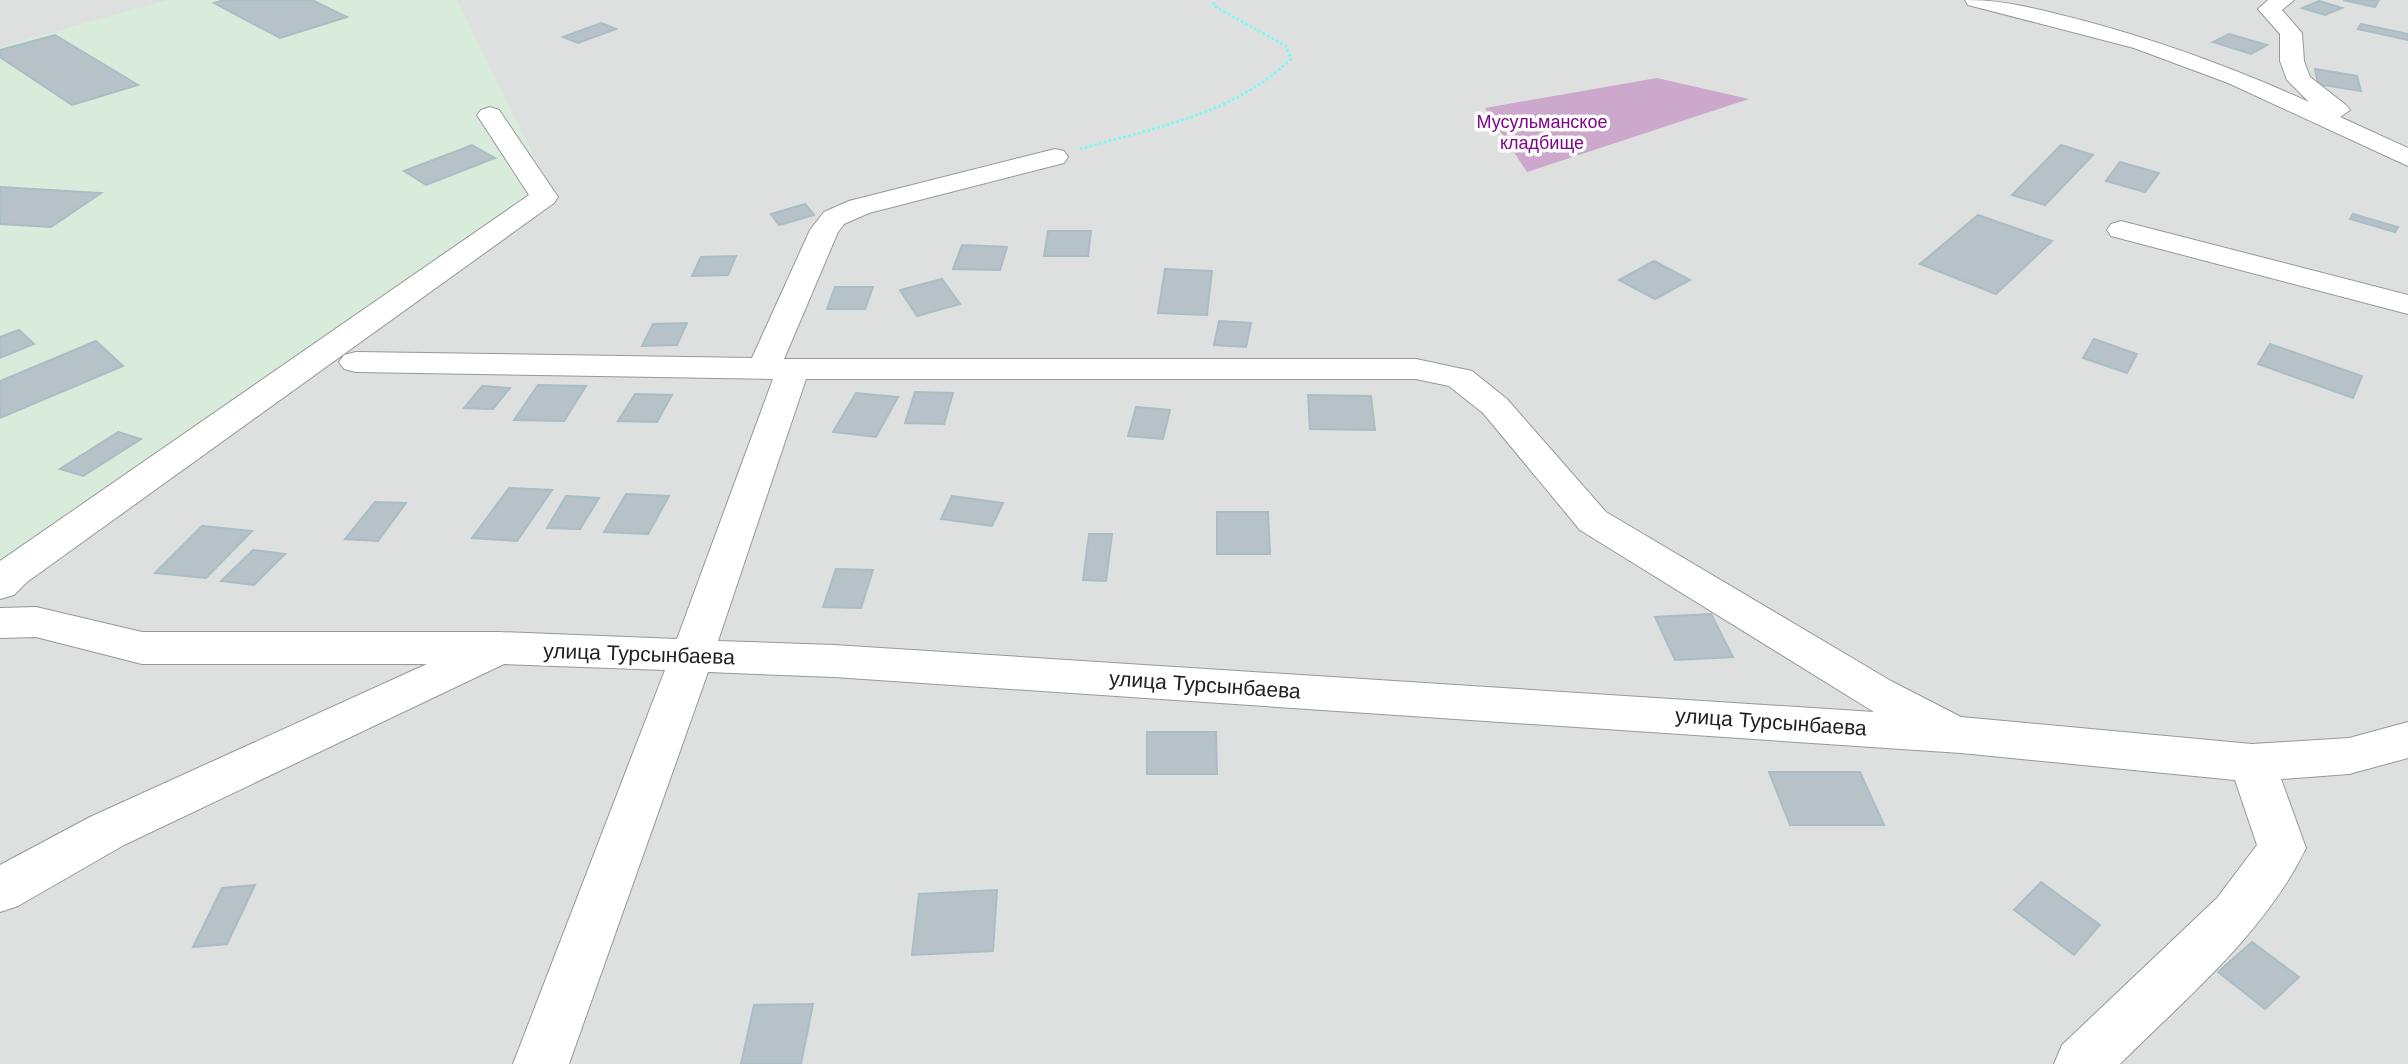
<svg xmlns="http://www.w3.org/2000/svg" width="2408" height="1064" font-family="Helvetica,sans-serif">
  <rect width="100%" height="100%" fill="#e8edf2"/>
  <path fill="#dedfdf" d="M0,0H2408V1064H0Z"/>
  <path fill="#d9ebda" d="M167,0H457L556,201L0,560V47Z"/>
  <path fill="#cca8cc" d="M1657,78L1749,99L1527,172L1485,108Z"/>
  <path fill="#b6c2c7" stroke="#a9bdc5" stroke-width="2" d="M224,0H312L347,17L280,38L214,3Z
    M2343,0H2379L2375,7Z
    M2319,1L2342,8L2325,15L2302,8Z
    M601,23L616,29L578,43L563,37Z
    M2361,24L2408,34V40L2358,29Z
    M2229,34L2267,45L2251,54L2213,42Z
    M55,35L138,85L72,105L0,57V50Z
    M2315,69L2357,76L2361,91L2318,84Z
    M472,145L495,158L426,185L404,171Z
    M2061,145L2093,155L2045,205L2012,195Z
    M2120,162L2159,173L2145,192L2106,181Z
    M0,187L101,193L51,227L0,224Z
    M805,204L814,215L779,225L771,214Z
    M2353,214L2398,227L2395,232L2350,219Z
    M1978,215L2052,241L1996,294L1920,264Z
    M1048,231H1091L1088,256H1044Z
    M962,245L1007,247L1000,270L953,269Z
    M736,256L728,275L692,276L701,257Z
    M1654,261L1690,280L1655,299L1619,280Z
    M1165,269L1212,271L1207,315L1158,313Z
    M942,279L960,304L917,316L900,290Z
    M835,287H873L865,309H827Z
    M1219,321L1251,323L1246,347L1214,345Z
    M687,323L677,345L642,346L653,324Z
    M19,330L34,344L0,358V337Z
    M2094,339L2137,354L2127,373L2083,358Z
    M96,341L123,366L0,418V381Z
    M2270,344L2362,376L2353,398L2258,364Z
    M538,385L586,386L564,421L514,420Z
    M482,386L510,388L493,409L464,408Z
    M915,392L953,393L944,424L905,423Z
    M856,393L898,397L876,437L833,432Z
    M635,394L672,395L657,422L618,421Z
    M1308,395L1371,396L1375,430L1310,429Z
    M1136,407L1170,410L1163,439L1128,436Z
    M118,432L141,439L83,476L60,469Z
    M509,488L552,490L517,541L472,538Z
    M626,494L669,496L648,534L604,532Z
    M566,496L599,498L580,529L547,528Z
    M952,496L1003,503L992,526L941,519Z
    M375,502L406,503L378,541L345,539Z
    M1217,512H1268L1270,554H1217Z
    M202,526L252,531L206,578L155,573Z
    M1089,534H1112L1106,581L1083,580Z
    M253,550L285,554L254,585L221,581Z
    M836,569L873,570L861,608L823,607Z
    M1711,614L1733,657L1675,660L1655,617Z
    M1147,732H1216L1217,774H1147Z
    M1769,772H1860L1884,825H1790Z
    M2041,882L2100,925L2074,955L2014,910Z
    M255,885L227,944L193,947L222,888Z
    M997,890L993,951L912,955L919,894Z
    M2252,942L2299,977L2265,1009L2218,972Z
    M813,1004L801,1064H741L754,1005Z"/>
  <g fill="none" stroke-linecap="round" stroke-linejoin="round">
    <g stroke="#989898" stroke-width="2">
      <path id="minor" d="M1965,0C2007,0 2041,10 2081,20C2160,41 2234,68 2309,102L2287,80L2280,61V34L2258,9L2268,0H2294L2282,10L2302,33L2304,61L2310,77L2346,105L2350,110L2340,117L2408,148V166L2228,83L2134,48L1968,5Z
        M490,107L499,110L558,197L554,203L27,582L14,595L0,599V561L529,195L477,115L481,110Z
        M1055,149L1064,151L1068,157L1064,163L869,213L844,224L838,232L784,359H1416L1472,371L1507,399L1606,512L1891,681L1961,717L2252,744L2349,738L2408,722V758L2349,774L2281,779L2306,848C2265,933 2186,998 2120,1064H2054L2062,1045L2217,898L2257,845L2235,780L1961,753L834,677L708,672L569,1064H513L665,670L504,664L124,845L18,906L0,912V865L90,817L427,664H142L36,637L0,638V608L36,607L142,632H499L677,639L773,379L356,372L344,369L339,362L344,355L356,352L752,358L810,230L824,212L849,201ZM806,379H1416L1449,386L1483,413L1580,530L1874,712L834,645L718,641Z
        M2121,221L2408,295V314L2111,236L2107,230L2111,224Z"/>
    </g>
    <path stroke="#6cfff5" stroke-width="2.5" stroke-dasharray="2.5 2.5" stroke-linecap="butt" d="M1080,149C1153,128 1235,114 1291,59L1286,46L1214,6V0"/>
    <use href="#minor" fill="#fff" fill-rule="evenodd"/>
  </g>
  <g text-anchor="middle" stroke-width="7" stroke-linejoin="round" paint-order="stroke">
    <g font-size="18" fill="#7e0689" stroke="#fff">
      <text x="1542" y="128">Мусульманское<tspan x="1542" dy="21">кладбище</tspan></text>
    </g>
    <g font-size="21" fill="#212121" stroke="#fff">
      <text transform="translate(639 654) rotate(2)" y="7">улица Турсынбаева</text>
      <text transform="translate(1205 685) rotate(4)" y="7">улица Турсынбаева</text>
      <text transform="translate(1771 722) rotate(4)" y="7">улица Турсынбаева</text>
    </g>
  </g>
</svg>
